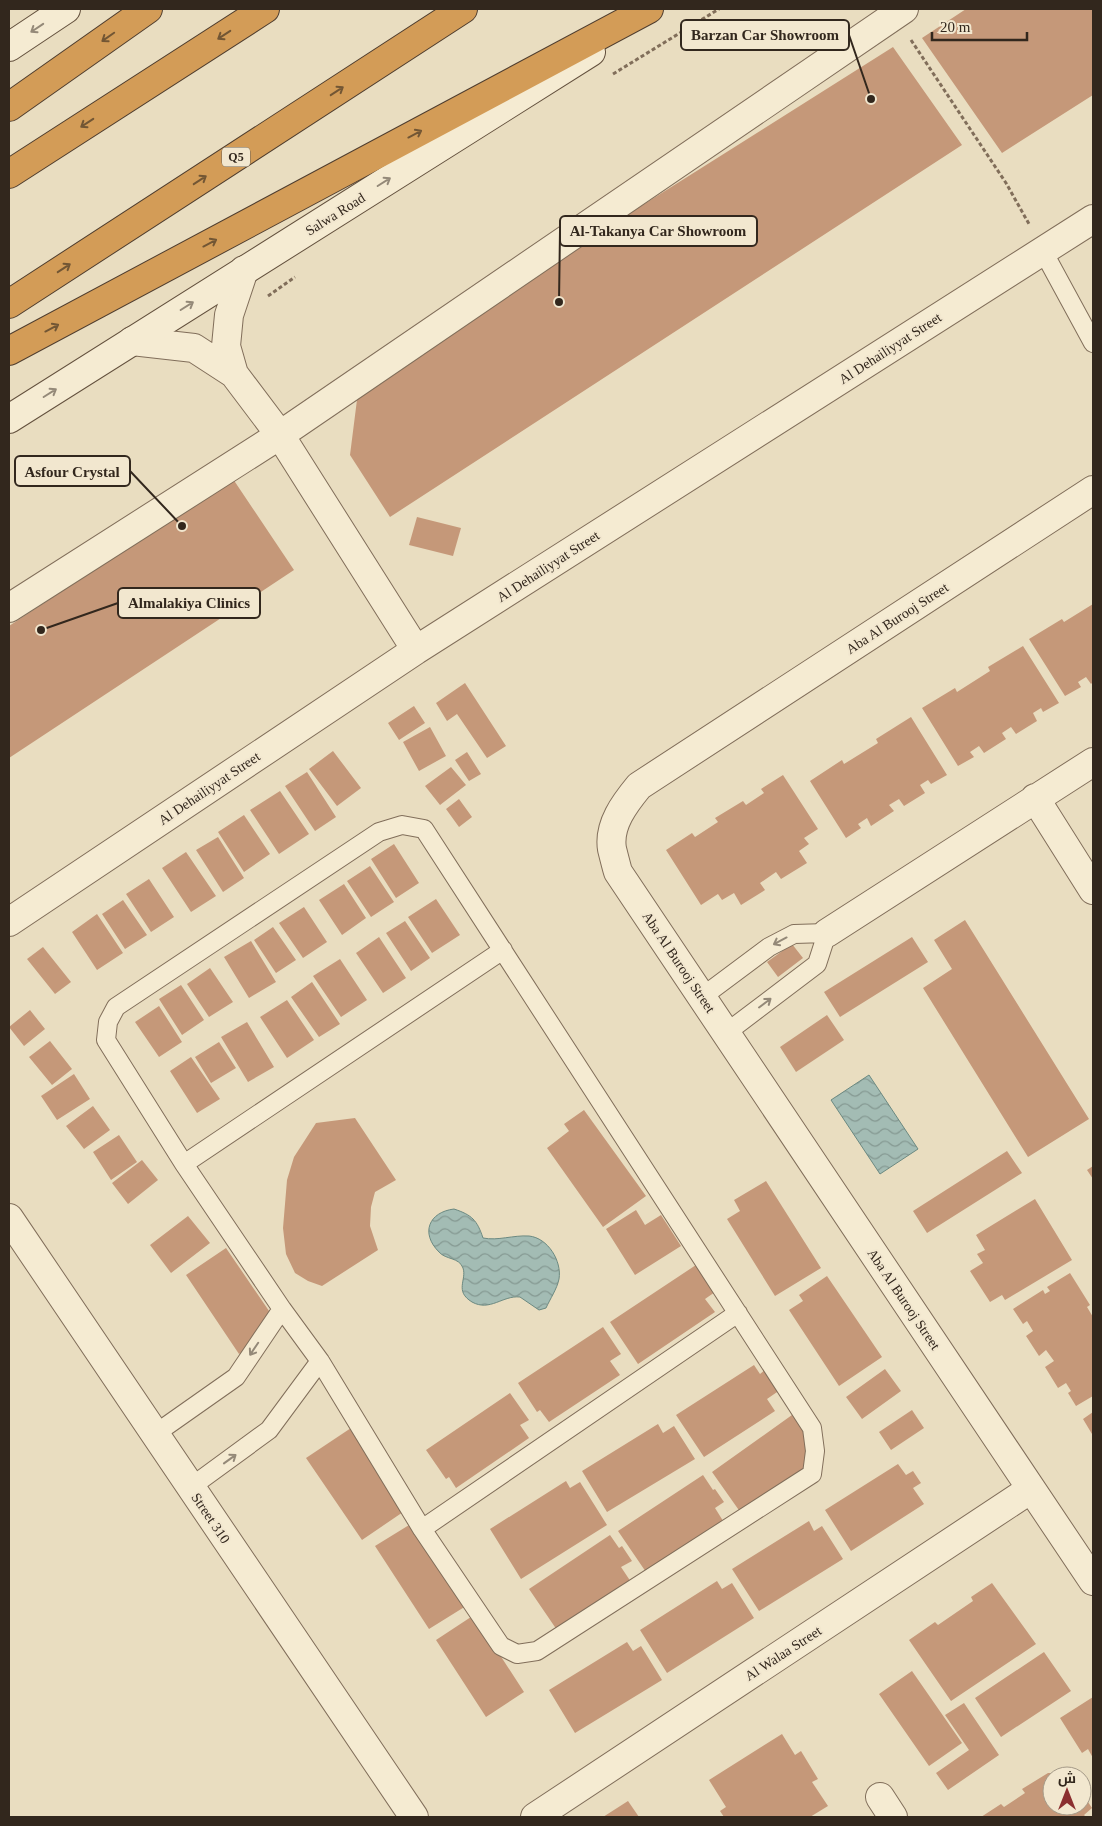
<svg xmlns="http://www.w3.org/2000/svg" width="1102" height="1826" font-family="'Times New Roman',Cairo,serif">
  <defs>
    <pattern id="water-waves" width="16" height="10" patternUnits="userSpaceOnUse" patternTransform="scale(1.25)"><rect width="16" height="10" fill="#a3bcb4"/><path d="M0 5q4-4 8 0t8 0" fill="none" stroke="#859992"/></pattern>
  </defs>
  <rect width="100%" height="100%" fill="#e9ddc0"/>
  <path fill="url(#water-waves)" stroke="#6b8981" d="M869,1075L918,1149L880,1174L831,1100Z
    M454,1209C472,1215 477,1220 483,1238C498,1241 513,1235 529,1236C548,1238 562,1261 559,1279C557,1289 550,1299 546,1308L539,1310L520,1297C503,1295 490,1312 472,1302C454,1291 467,1280 463,1268C459,1257 446,1260 439,1252C420,1233 429,1212 454,1209Z"/>
  <path fill="#c59879" d="M966,9H1093V95L1002,153L922,38Z
    M893,47L962,145L390,517L350,455L359,384Z
    M233,479L294,570L9,758V626Z
    M417,517L461,528L453,556L409,545Z
    M1093,604V682L1091,684L1086,677L1078,682L1081,687L1065,696L1029,639L1062,619L1064,622Z
    M1023,646L1059,703L1043,712L1041,708L1033,713L1037,721L1016,734L1011,727L1002,733L1006,739L984,753L979,746L970,752L974,757L958,766L922,708L955,688L957,692L990,671L988,667Z
    M465,683L506,746L487,758L457,714L447,721L436,703Z
    M414,706L425,723L399,740L388,723Z
    M911,717L947,775L931,784L928,780L920,785L925,793L904,806L899,799L889,805L894,811L871,826L867,818L858,824L861,828L846,838L810,781L842,760L844,764L878,743L876,739Z
    M430,727L446,756L419,771L403,742Z
    M333,751L361,788L337,806L309,769Z
    M467,752L481,774L469,781L455,760Z
    M451,767L466,785L440,805L425,786Z
    M307,772L336,817L315,831L285,786Z
    M783,775L818,829L804,838L809,844L799,851L807,863L781,879L776,872L760,883L765,890L741,905L734,893L722,900L718,894L701,905L666,850L692,833L695,837L718,822L715,818L743,801L746,805L764,793L761,789Z
    M280,791L309,834L279,854L250,810Z
    M459,799L472,817L459,827L446,809Z
    M244,815L270,854L244,872L218,832Z
    M218,837L244,878L223,892L196,850Z
    M394,844L419,883L396,898L371,859Z
    M186,852L216,896L191,912L162,868Z
    M370,866L394,902L371,917L347,881Z
    M149,879L174,917L151,932L126,894Z
    M344,884L366,918L342,935L319,900Z
    M436,899L460,935L432,953L408,917Z
    M123,900L147,935L125,949L102,914Z
    M304,907L327,942L303,958L279,923Z
    M97,914L123,953L97,970L72,932Z
    M965,920L1089,1119L1028,1157L923,988L952,969L934,940Z
    M405,921L430,958L411,971L386,933Z
    M273,927L296,960L276,973L254,940Z
    M379,937L406,978L383,993L356,953Z
    M912,937L928,962L840,1017L824,992Z
    M251,941L276,982L249,998L224,957Z
    M792,944L803,958L778,977L767,962Z
    M43,947L71,982L55,994L27,959Z
    M340,959L367,1000L341,1017L313,976Z
    M210,968L233,1002L209,1017L187,984Z
    M312,982L340,1024L319,1037L291,997Z
    M181,985L204,1020L182,1035L159,999Z
    M287,1000L314,1040L287,1058L260,1017Z
    M159,1006L182,1042L159,1057L135,1022Z
    M30,1010L45,1029L24,1046L9,1027Z
    M827,1015L844,1040L796,1072L780,1047Z
    M247,1022L274,1067L248,1082L221,1037Z
    M50,1041L72,1069L52,1085L29,1057Z
    M219,1042L236,1068L211,1083L195,1057Z
    M191,1057L220,1099L197,1113L170,1071Z
    M74,1074L90,1099L57,1120L41,1096Z
    M93,1106L110,1130L84,1149L66,1126Z
    M584,1110L646,1196L603,1227L547,1148L569,1131L564,1124Z
    M355,1118L396,1180L375,1192L371,1207L370,1226L378,1250L322,1286L308,1281L295,1273L286,1254L283,1228L287,1180L294,1157L316,1123Z
    M119,1135L137,1162L111,1180L93,1152Z
    M1007,1151L1022,1173L927,1233L913,1211Z
    M142,1160L158,1180L128,1204L112,1183Z
    M1093,1166V1179L1087,1170Z
    M766,1181L821,1268L775,1296L727,1219L740,1211L734,1200Z
    M1035,1199L1072,1260L1005,1300L1002,1295L990,1302L970,1271L983,1263L977,1254L985,1250L976,1235Z
    M636,1210L645,1225L661,1215L681,1246L635,1275L606,1229Z
    M188,1216L210,1243L171,1273L150,1245Z
    M226,1248L280,1327L239,1354L186,1275Z
    M696,1265L715,1292L705,1299L715,1312L638,1364L610,1322Z
    M1070,1273L1090,1305L1087,1307L1093,1317V1396L1076,1406L1068,1393L1071,1391L1066,1383L1058,1388L1045,1367L1054,1361L1046,1350L1039,1356L1026,1336L1033,1331L1027,1321L1023,1324L1013,1309L1043,1290L1045,1294L1050,1291L1047,1287Z
    M827,1276L882,1357L839,1386L789,1310L803,1301L799,1295Z
    M603,1327L621,1354L610,1361L620,1375L549,1422L540,1410L537,1412L518,1383Z
    M754,1365L760,1374L766,1369L780,1390L767,1399L775,1411L704,1457L676,1415Z
    M885,1369L901,1391L862,1419L846,1397Z
    M510,1393L529,1420L520,1425L529,1438L456,1488L449,1477L446,1479L426,1450Z
    M912,1410L924,1428L891,1450L879,1432Z
    M1093,1412V1433L1092,1434L1083,1419Z
    M792,1415L803,1430L817,1463L743,1516L712,1472Z
    M658,1424L663,1433L674,1426L695,1459L607,1512L582,1471Z
    M351,1428L406,1510L362,1540L306,1458Z
    M898,1464L906,1475L913,1471L921,1483L913,1488L924,1504L851,1551L825,1510Z
    M703,1475L713,1490L715,1489L724,1502L715,1508L725,1524L648,1575L618,1531Z
    M566,1481L570,1488L580,1482L607,1525L521,1579L490,1529Z
    M809,1521L814,1531L822,1526L843,1559L759,1611L732,1569Z
    M414,1522L466,1606L429,1629L375,1546Z
    M610,1535L619,1548L622,1546L632,1561L621,1567L631,1582L559,1633L529,1589Z
    M717,1581L722,1589L732,1583L754,1618L667,1673L640,1630Z
    M992,1583L1036,1644L951,1701L909,1640L935,1622L938,1625L973,1601L971,1597Z
    M474,1615L524,1692L486,1717L436,1640Z
    M627,1642L633,1651L641,1646L662,1680L575,1733L549,1690Z
    M1044,1652L1071,1691L1001,1737L975,1698Z
    M912,1671L962,1743L929,1766L879,1694Z
    M1093,1697V1758L1088,1749L1082,1753L1060,1718Z
    M964,1703L999,1755L948,1790L936,1773L969,1750L945,1715Z
    M782,1734L795,1755L801,1751L818,1779L812,1782L828,1806L810,1817H724L720,1811L726,1807L709,1780Z
    M1048,1773H1054L1056,1776H1052V1806H1082V1793L1092,1808L1084,1815L1086,1817H981L1001,1804L1004,1807L1025,1793L1022,1789Z
    M628,1801L639,1817H603Z"/>
  <g fill="none" stroke-linecap="round" stroke-linejoin="round">
    <g stroke="#816e5a" stroke-width="20">
      <path id="service" d="M1043,251L1093,343
        M402,825L424,829L812,1428L815,1451L812,1474L537,1651L517,1654L501,1646L422,1529L320,1361L282,1309L184,1164L106,1040L108,1022L116,1007L379,832Z
        M702,997L769,947L794,934L827,933L817,964L726,1033
        M184,1164L503,950
        M155,1434L236,1377L282,1309
        M191,1487L269,1430L320,1361
        M422,1529L738,1313"/>
    </g>
    <g stroke="#816e5a" stroke-width="30">
      <path id="minor" d="M132,341L194,348L234,374L280,435L416,650
        M234,374L226,346L229,315L244,270
        M1093,490L639,786C625,803 608,825 612,849C614,857 616,865 618,872L1093,1581
        M9,608L280,435L904,9
        M1035,798L1093,890
        M9,922L416,650L1093,219
        M827,933L1093,762
        M9,1218L414,1817
        M880,1797L893,1817
        M535,1817L1031,1489"/>
    </g>
    <g stroke="#63503d" stroke-width="30">
      <path id="secondary" d="M9,47L66,9
        M9,419L591,52"/>
    </g>
    <g stroke="#4f3d2e" stroke-width="30">
      <path id="motorway" d="M9,107L148,9
        M9,174L265,9
        M9,304L463,9
        M9,351L649,9"/>
    </g>
    <path stroke="#816e5a" stroke-width="3" stroke-dasharray="4 2.5" stroke-linecap="butt" d="M911,40L1006,183L1029,224
      M613,74L719,9
      M268,296L295,277"/>
    <use href="#service" stroke="#f5ebd2" stroke-width="18"/>
    <use href="#minor" stroke="#f5ebd2" stroke-width="28"/>
    <use href="#secondary" stroke="#f5ebd2" stroke-width="28"/>
    <use href="#motorway" stroke="#d39c57" stroke-width="28"/>
  </g>
  <defs><path id="oneway-shaft" d="M-6 0H5M1.5-3L5.5 0L1.5 3" fill="none" stroke-width="1.6" stroke-linecap="round" stroke-linejoin="round" transform="scale(1.25)"/></defs>
  <g stroke="#948978">
    <use href="#oneway-shaft" transform="translate(37 28) rotate(146)"/>
    <use href="#oneway-shaft" transform="translate(384 182) rotate(-32)"/>
    <use href="#oneway-shaft" transform="translate(187 306) rotate(-32)"/>
    <use href="#oneway-shaft" transform="translate(50 393) rotate(-32)"/>
    <use href="#oneway-shaft" transform="translate(780 941) rotate(152)"/>
    <use href="#oneway-shaft" transform="translate(765 1003) rotate(-37)"/>
    <use href="#oneway-shaft" transform="translate(254 1349) rotate(124)"/>
    <use href="#oneway-shaft" transform="translate(230 1459) rotate(-36)"/>
  </g>
  <g stroke="#725634">
    <use href="#oneway-shaft" transform="translate(224 35) rotate(147)"/>
    <use href="#oneway-shaft" transform="translate(108 37) rotate(145)"/>
    <use href="#oneway-shaft" transform="translate(337 91) rotate(-33)"/>
    <use href="#oneway-shaft" transform="translate(87 123) rotate(147)"/>
    <use href="#oneway-shaft" transform="translate(415 134) rotate(-28)"/>
    <use href="#oneway-shaft" transform="translate(200 180) rotate(-33)"/>
    <use href="#oneway-shaft" transform="translate(210 243) rotate(-28)"/>
    <use href="#oneway-shaft" transform="translate(64 268) rotate(-33)"/>
    <use href="#oneway-shaft" transform="translate(52 328) rotate(-28)"/>
  </g>
  <g text-anchor="middle" stroke-width="4" stroke-linejoin="round" paint-order="stroke">
    <rect fill="#f2e7cf" stroke="#6c6152" stroke-width="1" x="222" y="147.5" width="28" height="19" rx="4"/>
    <g font-size="12" font-weight="bold" fill="#32271d">
      <text x="236" y="161">Q5</text>
    </g>
    <g font-size="14" fill="#32271d" stroke="#f2e7cf">
      <text transform="translate(335 214) rotate(-32)" y="5">Salwa Road</text>
      <text transform="translate(890 348) rotate(-33)" y="5">Al Dehailiyyat Street</text>
      <text transform="translate(548 566) rotate(-33)" y="5">Al Dehailiyyat Street</text>
      <text transform="translate(897 618) rotate(-33)" y="5">Aba Al Burooj Street</text>
      <text transform="translate(209 788) rotate(-34)" y="5">Al Dehailiyyat Street</text>
      <text transform="translate(679 962) rotate(56)" y="5">Aba Al Burooj Street</text>
      <text transform="translate(904 1299) rotate(56)" y="5">Aba Al Burooj Street</text>
      <text transform="translate(211 1518) rotate(56)" y="5">Street 310</text>
      <text transform="translate(783 1653) rotate(-33)" y="5">Al Walaa Street</text>
    </g>
  </g>
  <path fill="none" stroke="#32271d" stroke-width="2" d="M871 99L849 35M559 302L560 231M182 526L130 471M41 630L118 603"/>
  <g fill="#32271d" stroke="#f2e7cf" stroke-width="2">
    <circle cx="871" cy="99" r="5"/>
    <circle cx="559" cy="302" r="5"/>
    <circle cx="182" cy="526" r="5"/>
    <circle cx="41" cy="630" r="5"/>
  </g>
  <g fill="#f2e7cf" stroke="#32271d" stroke-width="2">
    <rect x="681" y="20" width="168" height="30" rx="5"/>
    <rect x="560" y="216" width="197" height="30" rx="5"/>
    <rect x="15" y="456" width="115" height="30" rx="5"/>
    <rect x="118" y="588" width="142" height="30" rx="5"/>
  </g>
  <g font-size="15" text-anchor="middle" font-weight="bold" fill="#32271d">
    <text x="765" y="40">Barzan Car Showroom</text>
    <text x="658" y="236">Al-Takanya Car Showroom</text>
    <text x="72" y="477">Asfour Crystal</text>
    <text x="189" y="608">Almalakiya Clinics</text>
  </g>
  <rect width="1102" height="1826" fill="none" stroke="#32271d" stroke-width="20"/>
  <g transform="translate(1067 1791)"><circle r="24" fill="#f2e7cf" stroke="#a59a88"/>
  <path d="M0-4L9 19L0 12L-9 19Z" fill="#8b2f30"/>
  <text y="-8" font-size="14" font-weight="bold" text-anchor="middle" fill="#32271d">ش</text>
  </g>
  <path d="M932 32v8h95v-8" fill="none" stroke="#32271d" stroke-width="2.5"/>
  <text x="940" y="32" font-size="15" fill="#32271d" stroke="#f2e7cf" stroke-width="4" paint-order="stroke">20 m</text>
</svg>
